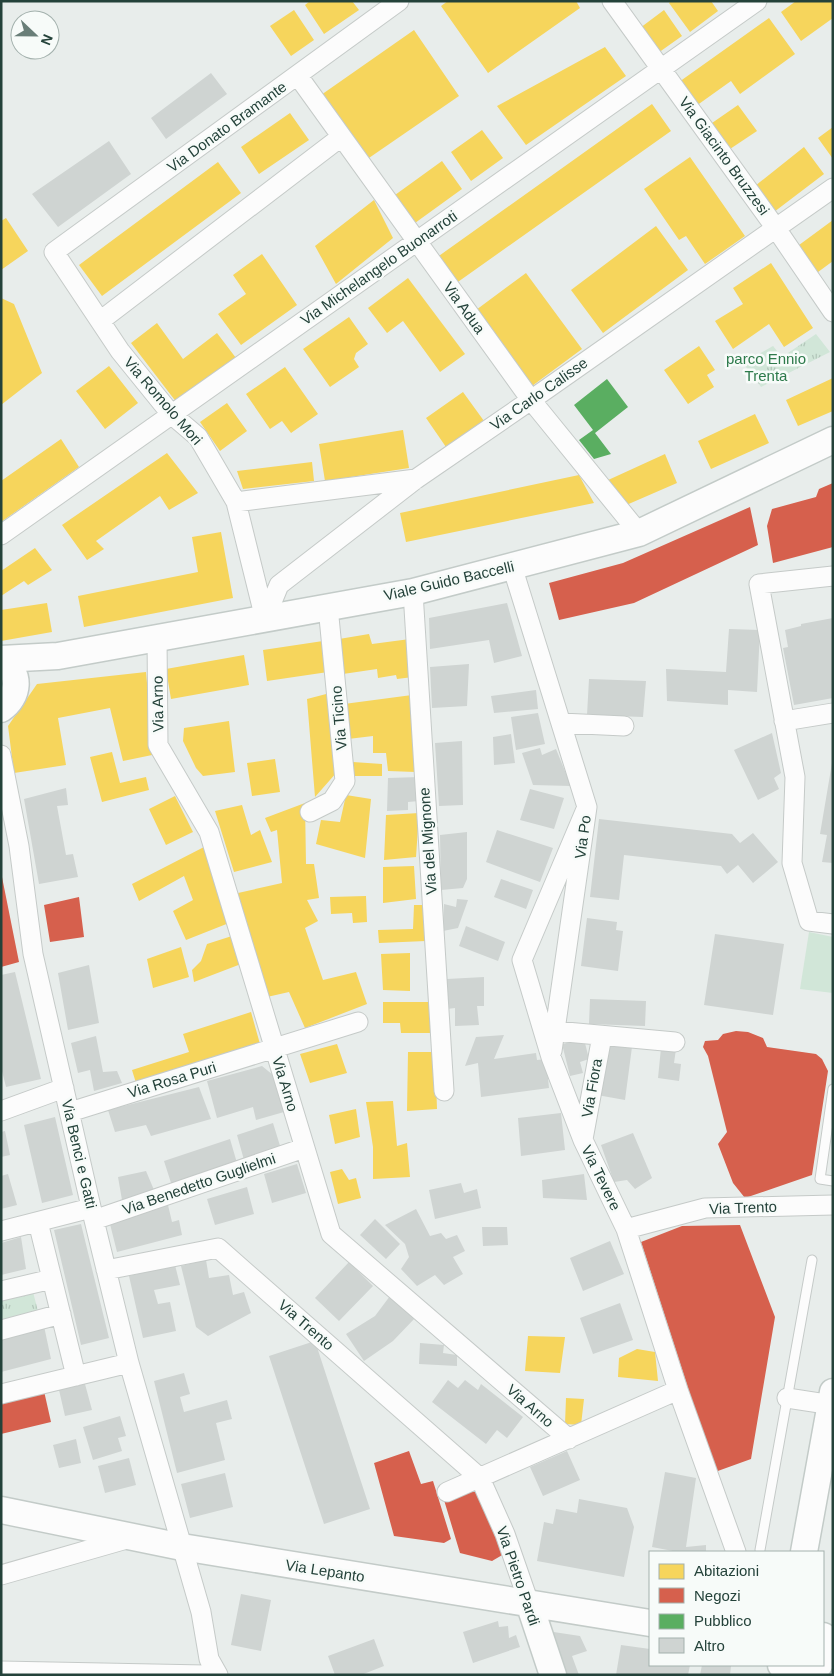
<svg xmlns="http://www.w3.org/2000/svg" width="834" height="1676" font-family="Helvetica,sans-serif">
  <defs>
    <pattern id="park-tufts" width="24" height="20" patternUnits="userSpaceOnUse" patternTransform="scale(1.25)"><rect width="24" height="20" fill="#d1e6d8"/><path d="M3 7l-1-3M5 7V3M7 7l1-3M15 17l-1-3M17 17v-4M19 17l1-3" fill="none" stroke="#b3c6ba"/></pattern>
  </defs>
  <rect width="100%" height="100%" fill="#e8edeb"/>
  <path fill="#d1e6d8" d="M809,932L833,937V993L800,989Z"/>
  <path fill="url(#park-tufts)" d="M816,334L830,352L761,387L743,363L773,346L782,357Z
    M33,1292L38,1311L1,1321V1300Z"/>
  <path fill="#f6d55c" d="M310,1H352L359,10L324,34L305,5Z
    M448,1H576L580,8L488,73L441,6Z
    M671,1H711L718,11L690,32L669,3Z
    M796,1H833V18L801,41L781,12Z
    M294,10L314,40L291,56L270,26Z
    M664,10L682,36L658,53L640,28Z
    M769,18L795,54L740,94L731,81L696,106L679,82Z
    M414,30L459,96L366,160L321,95Z
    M605,47L626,76L526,145L497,106Z
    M652,104L671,131L455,284L436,258Z
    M738,105L757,131L730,149L712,123Z
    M290,113L309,140L259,174L241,147Z
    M833,127V159L818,138Z
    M482,130L503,158L471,181L451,152Z
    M804,147L824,174L774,212L755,186Z
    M690,157L745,236L705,264L686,236L679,240L644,189Z
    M442,161L462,189L415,223L395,195Z
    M218,162L241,193L102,296L79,265Z
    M374,200L393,238L336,284L315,246Z
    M6,218L28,251L1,270V221Z
    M833,220V261L814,275L795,248Z
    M656,226L688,270L603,333L571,290Z
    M262,254L297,305L241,345L218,314L246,294L233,275Z
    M771,263L813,328L784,347L769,324L733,349L715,321L743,304L733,288Z
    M526,273L582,349L532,386L476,310Z
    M408,278L465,354L440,372L403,321L387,333L368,308Z
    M1,298L14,304L42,373L1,405Z
    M349,317L368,344L356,353L354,359L359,367L330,387L303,349Z
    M157,323L183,359L217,333L236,358L177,403L131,343Z
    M699,346L715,370L707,375L714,387L688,404L664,370Z
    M109,366L138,403L105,429L76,391Z
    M285,367L318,414L291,433L282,421L270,429L246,394Z
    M833,378V411L798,426L786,400Z
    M463,392L484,421L446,447L426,418Z
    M227,403L247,431L220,451L200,422Z
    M755,414L769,443L711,469L698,441Z
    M403,430L409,468L325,481L319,444Z
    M61,439L79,467L1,522V481Z
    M167,453L198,493L169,510L160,496L96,541L104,549L87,560L62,525Z
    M665,454L677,483L624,506L606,481Z
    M312,462L314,481L243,489L237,471Z
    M579,475L594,503L406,542L400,513Z
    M221,532L233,598L84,627L78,596L198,572L192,537Z
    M35,548L52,570L28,585L24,581L1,596V571Z
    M47,603L52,632L1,641V610Z
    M369,634L372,644L410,639L413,677L397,679L396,675L378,678L377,669L343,674L339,639Z
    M323,641L328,672L267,681L263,650Z
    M244,655L249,685L171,699L166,669Z
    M146,672L152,738L157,754L123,761L110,708L58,718L66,765L14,773L8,726L37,684Z
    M330,693L337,772L315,797L307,699Z
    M412,695L416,772L388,771L386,753H373V736L348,739L344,704Z
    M229,721L235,772L203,776L196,768L183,741L184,728Z
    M112,752L120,783L146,777L149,790L102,802L90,757Z
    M275,759L280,792L252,796L247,763Z
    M353,762L382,764V776H353Z
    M346,795L371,799L365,858L316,844L321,820L340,822Z
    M175,796L193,832L166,845L149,809Z
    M305,803L306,864H314L319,898L307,900L318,921L305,928L323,980L356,972L367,1004L305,1028L289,992L267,997L238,893L282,883L277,830L271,832L265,818Z
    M242,805L251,835L260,830L272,862L234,872L215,811Z
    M419,813L416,857L384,860L386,815Z
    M204,847L229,923L186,940L173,911L193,900L184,876L139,901L132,884Z
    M414,866L416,899L383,903V867Z
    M366,896L367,922L353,923L352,913L331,914L330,897Z
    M414,905H427L426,941L379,943L378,930L413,929Z
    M235,935L241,964L194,982L192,970L201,961L207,944Z
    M181,947L189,977L153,988L147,959Z
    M410,953V991L383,990L381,954Z
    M383,1002H431L432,1033H401L400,1023H383Z
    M251,1012L260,1044L136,1083L132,1070L189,1052L183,1034Z
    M337,1044L347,1073L310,1083L300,1054Z
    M408,1052H435L437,1109L407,1111Z
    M393,1101L397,1146L407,1143L410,1177L373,1179V1147L366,1102Z
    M356,1109L360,1137L335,1144L329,1115Z
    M342,1169L349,1180L356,1178L361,1198L338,1204L330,1172Z
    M528,1336L565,1337L560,1373L525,1371Z
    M637,1349L655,1352L658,1381L618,1377L619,1358Z
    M566,1398L584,1399L581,1425L565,1424Z"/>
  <path fill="#d6604d" d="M833,483V547L773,563L767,526L772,509L816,497L819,489Z
    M750,507L758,545L634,603L559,620L549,583L623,563Z
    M1,872L19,962L1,967Z
    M79,897L84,937L50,942L44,905Z
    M736,1031L748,1032L763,1038L767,1047L816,1054L822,1059L828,1071L812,1175L745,1198L733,1183L718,1144L727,1132L708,1056L703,1047L705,1041L718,1040L723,1034Z
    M740,1225L775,1317L751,1459L715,1472L641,1242L682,1226Z
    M44,1391L51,1422L1,1434V1401Z
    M409,1451L421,1484L433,1481L451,1539L444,1543L394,1536L374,1463Z
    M477,1488L504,1554L492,1561L460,1553L444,1500Z"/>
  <path fill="#5aae61" d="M607,379L628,407L595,433L611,454L594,459L579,440L593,430L574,405Z"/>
  <path fill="#cfd4d2" d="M211,73L227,94L166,139L151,118Z
    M109,141L131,174L58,227L32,194Z
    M507,603L522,656L494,663L489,640L430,649L429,618Z
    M833,618V698L794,705L783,648L788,647L785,630L801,626V624Z
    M729,629L760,630L757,692L728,690V705L667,701L666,669L726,672Z
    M469,664L467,706L432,708L430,667Z
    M589,679L646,681L643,717L587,715Z
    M536,690L538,709L494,713L491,696Z
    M538,713L545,744L516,750L511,717Z
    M772,733L781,773L774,778L779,789L758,800L734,750Z
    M511,734L515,763L494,765L493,737Z
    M462,741L463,805L439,806L435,743Z
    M540,748L542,755L556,749L571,786L533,785L522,753Z
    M832,763H833V863L822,862L827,835L820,834Z
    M419,777V801L408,802V810L387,811L388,778Z
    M66,788L68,805L57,806L66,855L73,854L78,877L39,884L24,799Z
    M530,789L564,798L554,829L520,820Z
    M599,819L732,834L740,843L753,833L778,862L753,883L738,865L727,874L721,866L624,855L619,900L590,897Z
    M497,830L553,848L540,882L486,862Z
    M467,832V879L463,888L441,890L440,835Z
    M501,879L533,890L526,909L494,897Z
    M457,899L468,900L458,928L443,931L444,904L456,907Z
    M587,918L617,922L616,930L623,931L618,971L581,966Z
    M466,926L505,942L498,961L459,946Z
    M715,934L784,944L773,1015L704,1005Z
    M89,965L99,1023L68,1030L58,973Z
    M15,972L41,1079L6,1087L1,1067V975Z
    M484,977V1006H477L479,1025L455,1026V1008L447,1009V979Z
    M590,999L646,1001L645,1026L589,1024Z
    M504,1035L494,1059L536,1053L537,1060L546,1059L549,1088L481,1097L478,1063L465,1066L476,1037Z
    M96,1036L103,1072L117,1071L122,1083L94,1091L90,1070L78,1073L71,1043Z
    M584,1039L589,1059L580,1062L583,1073L570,1076L562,1044Z
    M608,1045L632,1047L625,1100L597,1095Z
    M661,1048L676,1049L674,1063L681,1064L679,1081L658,1078Z
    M262,1066L273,1075L284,1112L256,1120L253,1107L217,1118L207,1081Z
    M199,1087L211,1119L151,1136L146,1125L115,1132L108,1110Z
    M561,1113L565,1150L521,1156L518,1118Z
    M55,1117L73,1195L42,1203L24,1125Z
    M273,1123L281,1149L244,1160L237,1135Z
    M5,1131L10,1155L1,1157V1132Z
    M633,1133L652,1178L635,1189L627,1180L614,1182L601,1145Z
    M230,1139L237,1163L172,1186L164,1161Z
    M297,1164L306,1193L272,1203L264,1174Z
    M146,1171L154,1190L122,1200L118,1177Z
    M8,1174L17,1205L1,1209V1176Z
    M584,1174L587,1200L543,1198L542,1180Z
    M461,1183L464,1193L477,1189L481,1208L435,1219L429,1190Z
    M247,1187L254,1214L215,1225L207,1199Z
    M168,1205L172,1222L179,1220L182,1235L117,1252L109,1220Z
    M416,1209L430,1236L441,1233L446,1239L457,1235L465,1251L453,1257L463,1274L444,1285L435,1275L417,1286L401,1269L409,1257L405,1244L385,1225Z
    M375,1219L400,1244L386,1259L360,1235Z
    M81,1224L109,1338L81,1345L54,1230Z
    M482,1227H507L508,1245L483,1246Z
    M21,1237L26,1269L1,1275V1243Z
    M610,1241L624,1274L583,1291L570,1258Z
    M206,1260L209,1278L229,1275L233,1295L244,1292L251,1313L208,1336L196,1327L181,1266Z
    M349,1262L373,1286L339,1321L315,1298Z
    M175,1265L180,1285L154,1290L158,1304L170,1302L176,1331L143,1338L129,1276Z
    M390,1296L416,1317L393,1341L364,1361L346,1334L375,1316Z
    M620,1303L633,1340L593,1354L580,1318Z
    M44,1326L51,1359L1,1372V1338Z
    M315,1341L370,1509L324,1524L269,1356Z
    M420,1343L444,1345L443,1353L457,1355V1366L419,1364Z
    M184,1373L190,1394L180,1397L184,1412L227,1400L232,1419L216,1423L225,1460L177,1473L154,1381Z
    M448,1380L458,1388L465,1380L478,1390L481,1384L523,1417L507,1438L497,1430L486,1444L432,1402Z
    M85,1384L92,1410L65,1416L59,1390Z
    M120,1416L126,1436L118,1438L122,1451L93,1460L83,1427Z
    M76,1439L81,1463L59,1468L53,1445Z
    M567,1451L580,1480L543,1496L530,1467Z
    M129,1458L136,1485L105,1493L98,1466Z
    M665,1472L696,1478L686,1547L706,1545V1552H678L652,1547Z
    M225,1473L233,1507L190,1518L181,1484Z
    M579,1499L627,1508L634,1527L624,1577L537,1561L544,1522L553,1524L556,1509L577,1513Z
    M241,1594L271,1600L261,1651L231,1645Z
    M498,1621L499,1627L508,1626L509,1638L516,1635L520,1647L473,1663L463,1632Z
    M547,1631L580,1636L587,1651L572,1656L579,1675H565Z
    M374,1639L384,1666L361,1675H335L328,1656Z
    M621,1645L650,1649V1665H690L688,1675H616Z
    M702,1665L731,1666L730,1675H700Z"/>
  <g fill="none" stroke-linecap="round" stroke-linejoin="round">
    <g stroke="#c5cac8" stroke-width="11">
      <path id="lane" d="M833,1089L820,1179L833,1181
        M760,1550L812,1260"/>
    </g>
    <g stroke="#c5cac8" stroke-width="21">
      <path id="street" d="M612,1L775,227L833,312
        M298,76L531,400L639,533
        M100,321L341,137
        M236,502L416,479
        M1,535L757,1
        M512,566L587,807L552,1051
        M833,576L759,584L795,777L792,863L809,921L833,924
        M413,592L444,1091
        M265,619L236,502L198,437L171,414L120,351L54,252L399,1
        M265,619L279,585L416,479L531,400L833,188
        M157,638L158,745L209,832L331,1234L569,1439
        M784,721L833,713
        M561,723L624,726
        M1,755L19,846L33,954L94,1220L129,1363L201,1612L209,1659L218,1675
        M587,807L522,960L551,1057L583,1140L626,1229L678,1390L736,1552
        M310,812L332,801L345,781L328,607
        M555,1031L675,1042
        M1,1111L64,1088
        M70,1112L358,1022
        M583,1139L602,1036
        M94,1220L304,1148
        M38,1222L76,1376
        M626,1229L705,1208L833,1205
        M1,1231L91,1208
        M106,1270L218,1248L480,1478L505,1534L529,1603
        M1,1291L52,1279
        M1,1330L61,1314
        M1,1394L129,1363
        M787,1398L833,1405
        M447,1492L678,1390
        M1,1575L130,1538
        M1,1671L205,1675"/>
    </g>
    <g stroke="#c3cbc8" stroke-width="29">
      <path id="secondary" d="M1,659L58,656L413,592L639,533L833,440
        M1,661C22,672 19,697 1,709
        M1,1510L182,1547L650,1623
        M804,1552L833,1392
        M529,1603L553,1675
        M823,1636L825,1644L823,1659
        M781,1665C793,1676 807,1676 819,1665"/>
    </g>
    <use href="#lane" stroke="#fcfcfc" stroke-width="9"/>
    <use href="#street" stroke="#fcfcfc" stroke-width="19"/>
    <use href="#secondary" stroke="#fcfcfc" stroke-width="26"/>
  </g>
  <g text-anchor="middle" stroke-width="5" stroke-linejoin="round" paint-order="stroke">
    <g font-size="15" fill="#24423a" stroke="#f7fbf9">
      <text transform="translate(227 127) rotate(-36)" y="5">Via Donato Bramante</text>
      <text transform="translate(724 156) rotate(54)" y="5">Via Giacinto Bruzzesi</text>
      <text transform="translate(379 268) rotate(-35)" y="5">Via Michelangelo Buonarroti</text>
      <text transform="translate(464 308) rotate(54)" y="5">Via Adua</text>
      <text transform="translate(539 394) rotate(-35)" y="5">Via Carlo Calisse</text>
      <text transform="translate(163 401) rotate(49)" y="5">Via Romolo Mori</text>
      <text transform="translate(449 581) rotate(-13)" y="5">Viale Guido Baccelli</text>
      <text transform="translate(158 704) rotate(-91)" y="5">Via Arno</text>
      <text transform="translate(339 718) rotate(-95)" y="5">Via Ticino</text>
      <text transform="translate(583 837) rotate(-82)" y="5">Via Po</text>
      <text transform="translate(428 841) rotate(-94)" y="5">Via del Mignone</text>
      <text transform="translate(172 1080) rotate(-17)" y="5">Via Rosa Puri</text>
      <text transform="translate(285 1084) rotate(73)" y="5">Via Arno</text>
      <text transform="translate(592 1088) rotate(-80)" y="5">Via Fiora</text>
      <text transform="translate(79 1154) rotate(77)" y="5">Via Benci e Gatti</text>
      <text transform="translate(601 1178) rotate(64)" y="5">Via Tevere</text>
      <text transform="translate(199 1184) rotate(-19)" y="5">Via Benedetto Guglielmi</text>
      <text transform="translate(743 1208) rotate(-2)" y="5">Via Trento</text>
      <text transform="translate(306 1325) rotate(41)" y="5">Via Trento</text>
      <text transform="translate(530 1406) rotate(41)" y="5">Via Arno</text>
      <text transform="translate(325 1571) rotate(9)" y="5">Via Lepanto</text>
      <text transform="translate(518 1576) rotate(71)" y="5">Via Pietro Pardi</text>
    </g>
    <g font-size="15" fill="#2d7a4b" stroke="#f7fbf9">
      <text x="766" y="364">parco Ennio<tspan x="766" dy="17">Trenta</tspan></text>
    </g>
  </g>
  <rect width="834" height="1676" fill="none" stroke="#24423a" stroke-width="5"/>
  <rect x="649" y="1551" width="175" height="115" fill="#f7fbf9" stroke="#a3b1ad"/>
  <rect x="659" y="1564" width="25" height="15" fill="#f6d55c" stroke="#a3b1ad"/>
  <text x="694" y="1576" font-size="15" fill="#24423a">Abitazioni</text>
  <rect x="659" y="1588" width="25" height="15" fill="#d6604d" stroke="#a3b1ad"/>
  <text x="694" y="1601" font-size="15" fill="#24423a">Negozi</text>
  <rect x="659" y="1614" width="25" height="15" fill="#5aae61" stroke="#a3b1ad"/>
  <text x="694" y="1626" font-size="15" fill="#24423a">Pubblico</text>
  <rect x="659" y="1638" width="25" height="15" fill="#cfd4d2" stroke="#a3b1ad"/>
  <text x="694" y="1651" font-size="15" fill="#24423a">Altro</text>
  <g transform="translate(35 35) rotate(112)"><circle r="24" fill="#f7fbf9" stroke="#a3b1ad"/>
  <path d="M0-4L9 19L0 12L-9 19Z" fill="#697e78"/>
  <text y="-8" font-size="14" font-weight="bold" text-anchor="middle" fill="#24423a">N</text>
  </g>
</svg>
